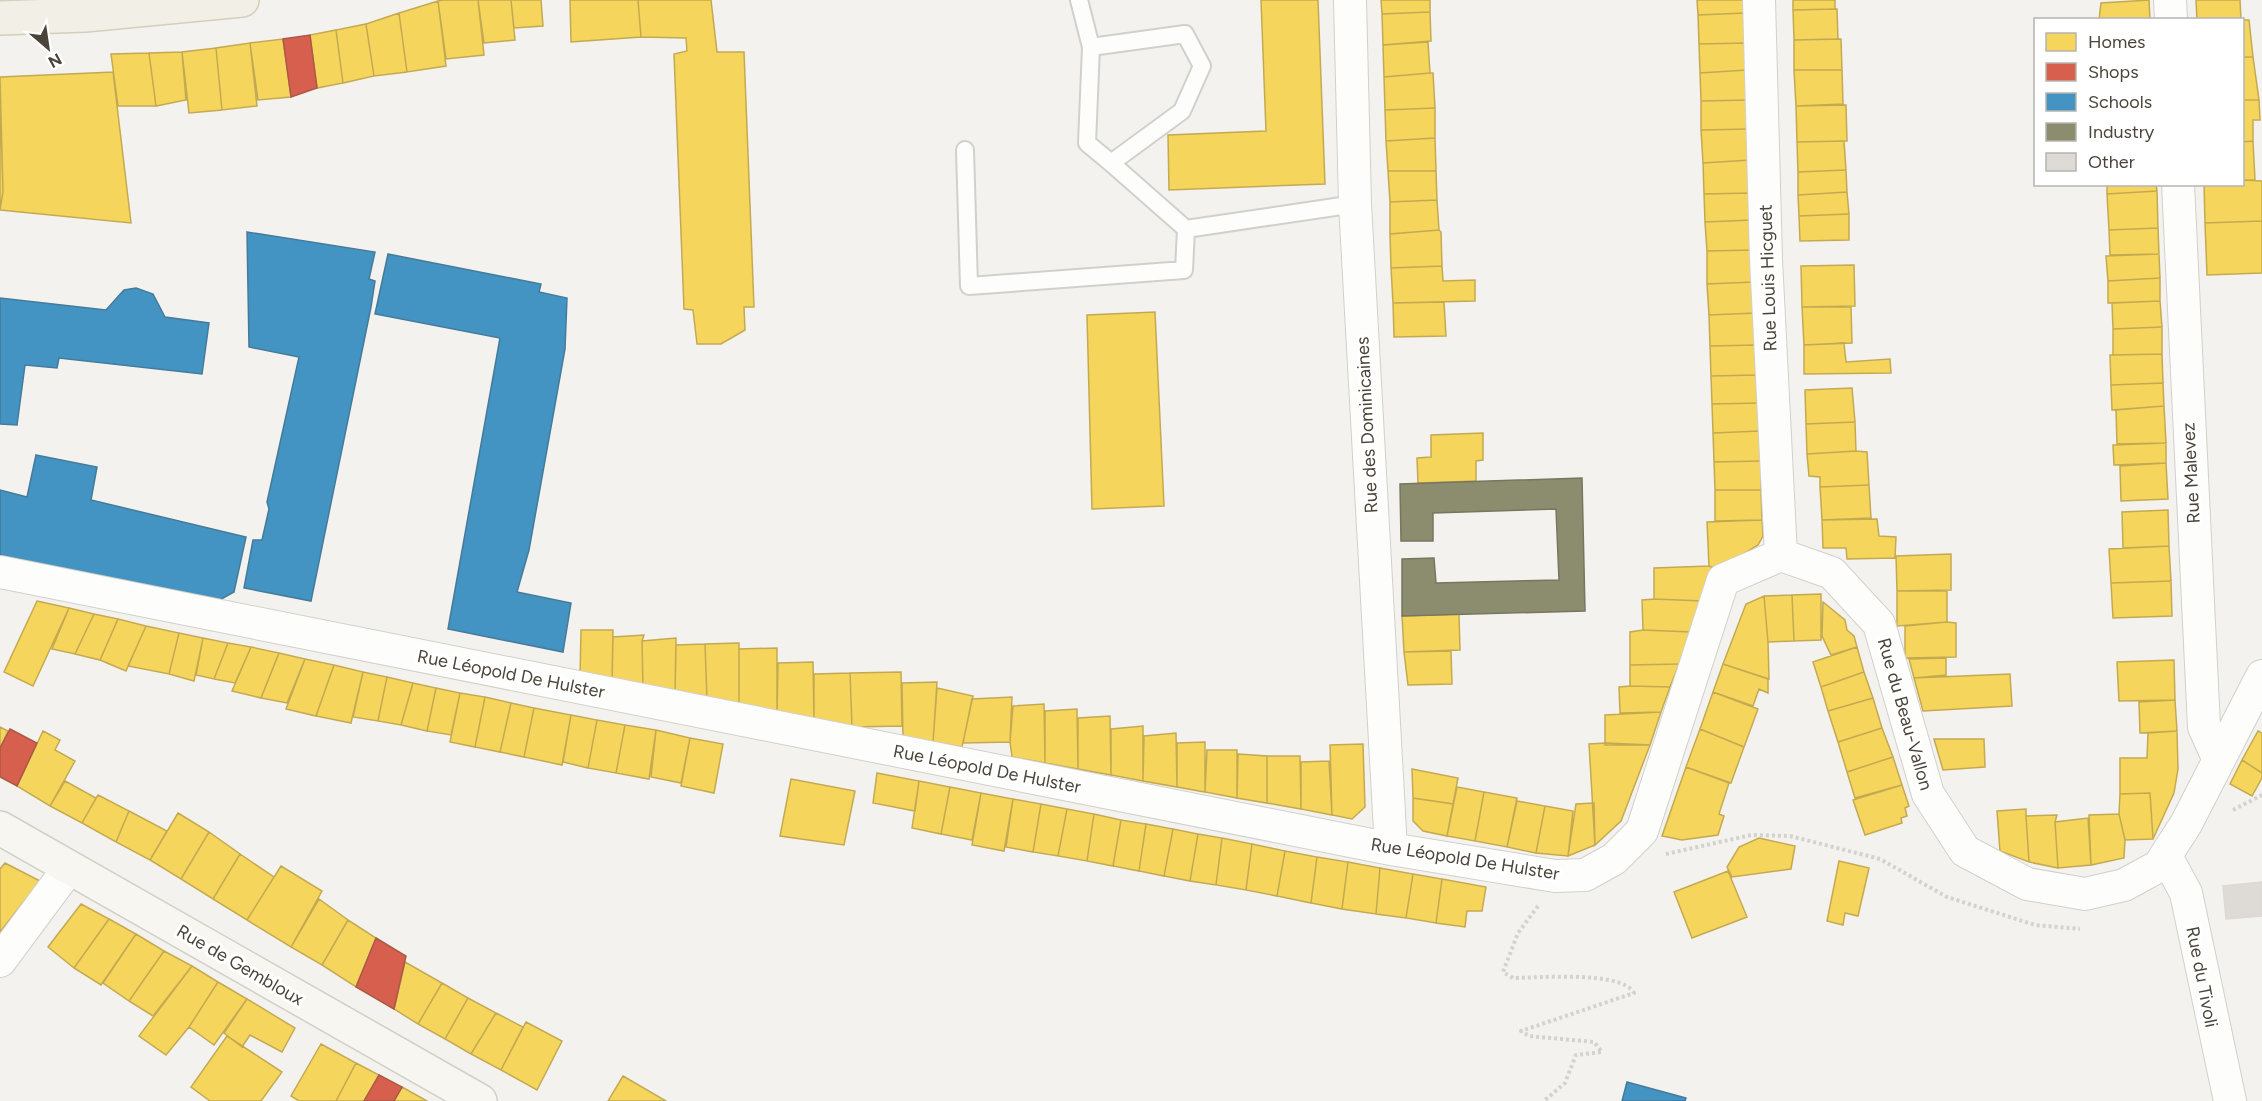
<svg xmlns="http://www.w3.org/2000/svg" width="2262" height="1101" font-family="Figtree,sans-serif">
  <rect width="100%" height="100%" fill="#f4f2ee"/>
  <path fill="#f6d55c" stroke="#c3aa52" stroke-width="1.5" d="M443,0H478L484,55L446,59L438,1Z
    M478,0H511L515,40L484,43Z
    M511,0H541L543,26L514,28Z
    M570,0H638L641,37L571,42Z
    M638,0H711L717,52H744L754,307H744L745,330L721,344H697L693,310L684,309L674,54L687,51L686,38L641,37Z
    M1261,0H1318L1325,184L1169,190L1168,135L1266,131Z
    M1381,0H1430V12L1382,14Z
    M1697,0H1744L1745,13L1698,15Z
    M1793,0H1835V9L1793,10Z
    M2149,0L2150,20H2099L2101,3Z
    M2196,0H2240L2241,20H2197Z
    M438,1L446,66L407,72L399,13Z
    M1837,9L1838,39L1794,40L1793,10Z
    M1430,12L1431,41L1383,45L1382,14Z
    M399,13L407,72L374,76L366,24Z
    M1745,13L1746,43L1699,44L1698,15Z
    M2242,20H2249L2253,57H2242Z
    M366,24L374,76L343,83L336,30Z
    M336,30L343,83L317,88L310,35Z
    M283,39L291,97L258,100L250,43Z
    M1841,39L1842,70H1794V40Z
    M1428,42L1430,73L1384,77L1383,45Z
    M250,43L257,106L222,110L216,48Z
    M1746,43L1747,70L1700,73L1699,44Z
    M216,48L222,110L189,113L182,52Z
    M182,52L186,100L156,106L149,53Z
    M149,53L156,106H118L111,54Z
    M2242,57H2253L2259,100H2242Z
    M1747,70L1748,100L1701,101L1700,73Z
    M1794,70H1842L1843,104L1796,106Z
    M113,72L131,223L0,210L3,192L0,77Z
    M1430,73H1433L1435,108L1385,110L1384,77Z
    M0,95L3,192L0,208Z
    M1748,100L1749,129L1701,130V101Z
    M2242,100H2259L2260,120H2253V141L2242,142Z
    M1846,105L1847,141L1797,142L1796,106Z
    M1435,108V138L1386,141L1385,110Z
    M1749,129L1750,160L1703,163L1701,130Z
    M1435,138L1436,171H1388L1386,141Z
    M1844,141L1846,170L1798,172L1797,142Z
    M2253,141L2255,180H2242V142Z
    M1750,160L1751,193L1704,194L1703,163Z
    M1846,170L1847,192L1798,195V172Z
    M1388,171H1436L1437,200L1390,202Z
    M2242,180L2262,181V221L2205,223L2204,184H2242Z
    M2107,184H2156L2157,191L2107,194Z
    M2157,191L2158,228L2109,230L2107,194Z
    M1847,192L1849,214L1799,216L1798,195Z
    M1751,193L1752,220L1705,222L1704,194Z
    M1437,200L1439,230L1390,234V202Z
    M1849,214V240L1800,241L1799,216Z
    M1752,220L1753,250L1707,251L1705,222Z
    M2262,221V273L2207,275L2205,223Z
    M2158,228L2159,254L2110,255L2109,230Z
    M1439,230L1441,232L1442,266L1391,268L1390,234Z
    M1753,250L1754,282L1707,284V251Z
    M2159,254L2160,278L2108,281L2106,256Z
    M1854,265L1855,306L1802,307L1801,266Z
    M1442,266L1443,281L1475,280V301L1393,303L1391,268Z
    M2160,278V301L2108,303V281Z
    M1754,282L1756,313L1709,315L1707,284Z
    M2160,301L2162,327L2113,329L2112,303Z
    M1444,302L1446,336L1394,337L1393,303Z
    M1802,307H1851L1852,343L1804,345Z
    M1155,312L1164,506L1092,509L1087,315Z
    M1756,313L1757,345L1710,346L1709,315Z
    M2162,327V354L2113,355V329Z
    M1844,343L1846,362L1890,359L1891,373L1804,374V345Z
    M1757,345L1758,375L1711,376L1710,346Z
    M2162,354L2163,383L2111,385L2110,355Z
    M1758,375L1759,403L1712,404L1711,376Z
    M2163,383L2164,406L2112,410L2111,385Z
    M1852,388L1855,422L1806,424L1805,390Z
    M1759,403L1760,431L1713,433L1712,404Z
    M2164,406L2166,443L2117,444L2116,410Z
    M1855,422L1856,451L1807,454L1806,424Z
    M1760,431L1761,461L1714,462L1713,433Z
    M1483,433V460L1476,461V481L1418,483L1417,458L1431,457V435Z
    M2166,443V463L2114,465L2113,445Z
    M1856,451L1867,452L1869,485L1820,487V477L1809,476L1807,454Z
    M1761,461V490H1715L1714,462Z
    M2166,463L2168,499L2121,501L2120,466Z
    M1869,485L1871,518L1822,520L1820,487Z
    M1715,490H1761L1762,520L1715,521Z
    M2168,510L2169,546L2123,548L2122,512Z
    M1877,519L1879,536L1896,537L1895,558L1847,559L1846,548H1823L1822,520Z
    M1762,520L1763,536L1758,545L1718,570L1709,566L1707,522Z
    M2169,546L2171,581L2111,583L2109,549Z
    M1951,554V590L1897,591L1896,556Z
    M1709,566L1718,570L1703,601L1654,599V568Z
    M2171,581L2172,616L2113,618L2111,583Z
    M1897,591H1947V622L1897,626Z
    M1821,594V640L1794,641L1792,595Z
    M1792,595L1794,641L1768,642L1764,596Z
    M1764,596L1768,642L1769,679L1723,664L1746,604Z
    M1654,599L1703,601L1691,632L1643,630L1642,600Z
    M37,601L69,608L33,686L4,672Z
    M1823,602L1845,620L1847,630L1854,636L1857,647L1831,655L1822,636Z
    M69,608L94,614L75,654L52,649Z
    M94,614L118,619L100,660L75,654Z
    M1459,614L1460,650L1404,652L1402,616Z
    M118,619L146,626L126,671L100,660Z
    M1947,622L1956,623V657L1905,658V626Z
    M146,626L179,633L169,674L128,666Z
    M581,630H613L612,683L580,677Z
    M1643,630L1691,632L1679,664L1630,665V632Z
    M179,633L203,638L194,681L169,674Z
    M644,635L642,641L643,689L612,683L613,637Z
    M203,638L228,643L214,679L196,675Z
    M676,638L675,695L643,689L642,641Z
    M228,643L251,647L235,683L214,679Z
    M739,643V706L707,700L705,644Z
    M705,644L707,700L675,695L676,645Z
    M251,647L279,653L261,698L232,691Z
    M1857,647L1864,672L1821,687L1813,662Z
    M777,648V713L739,706V649Z
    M1451,651L1452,684L1408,685L1404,652Z
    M279,653L305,659L287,703L261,698Z
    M1946,658V675L1914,678L1909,659Z
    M305,659L334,665L316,716L286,709Z
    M2174,660L2175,700L2119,701L2117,662Z
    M813,662L814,720L777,713L778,663Z
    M1679,664L1670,687L1630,686V665Z
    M1723,664L1768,679V693L1759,689L1753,706L1713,692Z
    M334,665L363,672L351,723L316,716Z
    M363,672L387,677L378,721L353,717Z
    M901,672L902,726L852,727L850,673Z
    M1864,672L1873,698L1828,711L1821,687Z
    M850,673L852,727L814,720V674Z
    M2010,674L2012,706L1923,711L1914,678Z
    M387,677L413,683L401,725L378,721Z
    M937,682L933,742L903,737L902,683Z
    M413,683L436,688L427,731L401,725Z
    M1630,686L1670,687L1661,712L1620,713L1619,687Z
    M436,688L460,693L451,735L427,731Z
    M937,688L973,696L962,747L933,742Z
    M1713,692L1758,709L1744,747L1700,729Z
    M460,693L485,697L475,747L450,742Z
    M485,697L511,703L500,752L475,747Z
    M1012,697L1010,742L963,743L972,699Z
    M1873,698L1882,728L1838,742L1828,711Z
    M2175,700L2177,731L2140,733L2139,702Z
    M511,703L534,708L524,757L500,752Z
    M1044,704L1045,763L1012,757L1010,742L1013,706Z
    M534,708L571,715L562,765L524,757Z
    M1077,709L1078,769L1045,763V711Z
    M1661,712L1650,745H1605V715Z
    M571,715L597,720L588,768L563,762Z
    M1110,716L1111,775L1078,769V718Z
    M597,720L625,725L616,773L588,768Z
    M625,725L656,730L649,779L616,773Z
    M1143,726V781L1111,775V729Z
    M0,727L8,731L0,748Z
    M1882,728L1893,757L1847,772L1838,742Z
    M1700,729L1744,747L1731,783L1686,767Z
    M656,730L690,738L681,783L651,777Z
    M43,731L60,740L55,750L75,761L50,806L17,786Z
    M2177,731L2178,769L2174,793L2153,839L2150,793L2120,794V758H2147L2148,733Z
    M2258,731L2262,733V773L2242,760Z
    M1176,733L1177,787L1143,781L1144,736Z
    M690,738L723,744L714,793L681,786Z
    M1934,739H1984L1985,767L1943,770Z
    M1205,742V792L1177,787V743Z
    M1606,743L1650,745L1621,821L1595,845L1589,744Z
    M1363,744L1365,807L1352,819L1332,815L1330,745Z
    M1207,750H1237V798L1205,792Z
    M1238,754L1267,756V803L1237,798Z
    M1267,756H1300L1301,809L1267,803Z
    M1893,757L1902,785L1855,798L1847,772Z
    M2242,760L2262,773V778L2252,796L2230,784Z
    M1329,761L1332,815L1301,809V762Z
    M1686,767L1729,783L1719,814L1724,816L1718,835L1682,840L1662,836Z
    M1412,769L1458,778L1453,804L1413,798Z
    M877,773L919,781L915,811L873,803Z
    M791,779L855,791L844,845L780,836Z
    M65,781L96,798L82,823L50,806Z
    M919,781L950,787L941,834L912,828Z
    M1902,785L1909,806L1905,808L1907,816L1901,818L1902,823L1865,835L1853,800Z
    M950,787L981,793L972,840L941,834Z
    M1457,787L1484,792L1475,841L1447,836Z
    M1484,792L1517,798L1507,847L1475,841Z
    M981,793L1013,799L1004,851L972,845Z
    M2150,793L2153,839L2125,840L2119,814L2120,794Z
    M98,795L129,811L116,842L82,823Z
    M1413,798L1453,804L1447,836L1423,831L1413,821Z
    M1013,799L1041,804L1033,852L1006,847Z
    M1517,801L1545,806L1536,853L1507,847Z
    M1594,803L1595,845L1568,856L1576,804Z
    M1041,804L1067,809L1058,856L1033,852Z
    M1545,806L1573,811L1568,856L1536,853Z
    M1067,809L1094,814L1087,861L1058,856Z
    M2026,809V816L2029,862L2000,851L1997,811Z
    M129,811L167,831L150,860L116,842Z
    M178,813L209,832L181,879L150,860Z
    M1094,814L1121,820L1113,866L1087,861Z
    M2119,814L2125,840L2124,858L2091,865L2089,815Z
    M2057,815L2055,822L2058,868L2029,862L2026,816Z
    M2088,818L2091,865L2058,868L2055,822Z
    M1121,820L1146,824L1139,871L1113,866Z
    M1146,824L1173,829L1164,876L1139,871Z
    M1173,829L1198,834L1190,881L1164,876Z
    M209,832L240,854L213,899L181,879Z
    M1198,834L1222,838L1216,885L1190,881Z
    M1222,838L1252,844L1246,890L1216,885Z
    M1759,838L1795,846L1791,869L1732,877L1727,867L1739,847Z
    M1252,844L1285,851L1277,896L1246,890Z
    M1285,851L1317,857L1311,903L1277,896Z
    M240,854L274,877L247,920L213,899Z
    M1317,857L1348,862L1342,909L1311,903Z
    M1839,861L1869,868L1858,916L1845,913L1843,925L1827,921Z
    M1348,862L1380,868L1376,914L1342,909Z
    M5,863L40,881L0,932V869Z
    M281,866L322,891L291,947L247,920Z
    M1380,868L1413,874L1406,918L1376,914Z
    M1728,871L1747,917L1692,938L1674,892Z
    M1413,874L1442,879L1436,923L1406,918Z
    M1442,879L1486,887L1482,911H1467L1465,927L1436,923Z
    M319,899L348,920L322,965L291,947Z
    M81,904L109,919L74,968L48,947Z
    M109,919L136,934L101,985L74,968Z
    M348,920L376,938L356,987L322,965Z
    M136,934L164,951L129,1001L103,983Z
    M164,951L192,966L153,1016L129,1001Z
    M405,962L442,983L418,1024L394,1009Z
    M192,966L218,982L189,1027L166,1055L139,1036Z
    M218,982L247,999L214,1045L189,1027Z
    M442,983L468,998L445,1039L418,1024Z
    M468,998L496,1013L471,1054L445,1039Z
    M247,999L295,1028L282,1052L250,1035L242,1047L224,1033Z
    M496,1013L523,1027L501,1070L471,1054Z
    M526,1022L562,1041L537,1090L501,1070Z
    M227,1036L282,1072L261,1101H210L191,1087Z
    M321,1044L356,1063L336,1101H299L291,1096Z
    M356,1063L379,1075L364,1101H336Z
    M623,1076L666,1101H608Z
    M402,1087L427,1101H394Z"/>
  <path fill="#d6604d" stroke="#ac5847" stroke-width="1.5" d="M310,35L317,88L291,97L283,39Z
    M10,729L37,743L17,786L0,777V748Z
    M376,938L406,956L394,1009L356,987Z
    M379,1075L402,1087L394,1101H364Z"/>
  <path fill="#4393c3" stroke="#457b9a" stroke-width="1.5" d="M247,232L375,252L369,279L375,281L371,307L311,601L244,588L253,540H262L269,509L267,502L299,357L249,347Z
    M388,254L541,284L539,292L567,298L565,349L529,550L517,592L571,603L563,652L448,629L500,338L375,314Z
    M136,288L153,294L165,317L209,323L202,374L59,358L57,368L25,365L17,425L0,424V298L106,310L124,290Z
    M36,455L97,467L91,500L246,537L234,592L216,602L0,555V490L27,497Z
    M1627,1082L1686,1098L1685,1101H1622Z"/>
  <path fill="#8c8c6e" stroke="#78765e" stroke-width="1.5" d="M1582,478L1585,611L1402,616V559L1434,558L1436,583L1559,580L1556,509L1433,513V541H1401L1400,484Z"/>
  <path fill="#dedbd6" stroke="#dcd9d4" stroke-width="1.5" d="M2262,882V916L2226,919L2223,886Z"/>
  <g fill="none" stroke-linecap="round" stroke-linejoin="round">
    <g stroke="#d2d0cb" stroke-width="20">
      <path id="service" d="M1079,0L1091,47L1087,143L1111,163L1182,111L1202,66L1185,34L1091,47
        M965,150L969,286L1184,270L1186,229L1111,163
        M1186,229L1355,204"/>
    </g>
    <g stroke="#d2d0cb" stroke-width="34">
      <path id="minor" d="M1350,0L1355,204L1391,849
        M1759,0L1766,259L1781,555
        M2170,0L2171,20
        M2178,184L2204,727L2218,758
        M1781,555L1832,573L1879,624L1928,794L1965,851L2027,884L2085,894L2124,885L2159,866L2186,824L2262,676
        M0,572L1391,849L1555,876L1585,875L1614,859L1642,831L1723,580L1781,555
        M2166,856L2186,893L2230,1101
        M0,961L69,868"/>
    </g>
    <g stroke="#d3cfc5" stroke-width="36">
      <path id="secondary" d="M0,828L480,1101"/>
    </g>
    <g stroke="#d6cebb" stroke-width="36">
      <path id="primary" d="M0,18L85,15L242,0"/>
    </g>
    <path stroke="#d3d2cc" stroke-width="4" stroke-dasharray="3 3" stroke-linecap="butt" d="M2233,810L2262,795
      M1666,854L1751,835L1790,836L1880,859L1947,897L2035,925L2080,929
      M1538,906L1518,933L1503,972L1513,978C1538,978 1621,970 1634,993L1521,1031L1529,1036L1594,1042L1602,1052L1576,1055L1565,1083L1544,1101"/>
    <use href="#service" stroke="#fdfdfc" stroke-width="16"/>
    <use href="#minor" stroke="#fdfdfc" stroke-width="32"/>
    <use href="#secondary" stroke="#f7f6f1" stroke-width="33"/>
    <use href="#primary" stroke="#f2efe6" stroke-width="33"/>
  </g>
  <g text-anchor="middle" stroke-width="6" stroke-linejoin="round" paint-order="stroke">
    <g font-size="18" fill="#4b4439" stroke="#fff">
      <text transform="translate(1768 278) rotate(-92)" y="6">Rue Louis Hicguet</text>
      <text transform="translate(1367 425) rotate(-93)" y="6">Rue des Dominicaines</text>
      <text transform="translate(2191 473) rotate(-93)" y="6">Rue Malevez</text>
      <text transform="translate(511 674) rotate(11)" y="6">Rue Léopold De Hulster</text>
      <text transform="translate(1905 714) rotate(74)" y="6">Rue du Beau-Vallon</text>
      <text transform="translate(987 769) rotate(11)" y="6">Rue Léopold De Hulster</text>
      <text transform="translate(1465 859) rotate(9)" y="6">Rue Léopold De Hulster</text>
      <text transform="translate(240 965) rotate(30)" y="6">Rue de Gembloux</text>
      <text transform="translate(2202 977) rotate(79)" y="6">Rue du Tivoli</text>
    </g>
  </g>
  <rect x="2034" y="18" width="210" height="168" fill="#ffffff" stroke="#b7b4b0" stroke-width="1.5"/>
  <rect x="2046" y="33" width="30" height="18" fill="#f6d55c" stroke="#b7b4b0" stroke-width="1.5"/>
  <text x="2088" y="48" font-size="18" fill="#4b4439">Homes</text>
  <rect x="2046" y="63" width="30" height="18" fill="#d6604d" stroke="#b7b4b0" stroke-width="1.5"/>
  <text x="2088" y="78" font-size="18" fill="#4b4439">Shops</text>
  <rect x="2046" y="93" width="30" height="18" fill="#4393c3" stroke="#b7b4b0" stroke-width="1.5"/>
  <text x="2088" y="108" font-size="18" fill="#4b4439">Schools</text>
  <rect x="2046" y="123" width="30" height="18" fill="#8c8c6e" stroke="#b7b4b0" stroke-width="1.5"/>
  <text x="2088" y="138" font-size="18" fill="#4b4439">Industry</text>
  <rect x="2046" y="153" width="30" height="18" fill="#dedbd6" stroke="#b7b4b0" stroke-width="1.5"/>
  <text x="2088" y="168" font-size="18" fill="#4b4439">Other</text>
  <g transform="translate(48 48) rotate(151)" stroke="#ffffff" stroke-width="4.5" paint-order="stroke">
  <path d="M0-4.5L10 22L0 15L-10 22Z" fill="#4b4439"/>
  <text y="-9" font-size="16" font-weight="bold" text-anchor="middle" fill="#4b4439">N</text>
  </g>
</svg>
